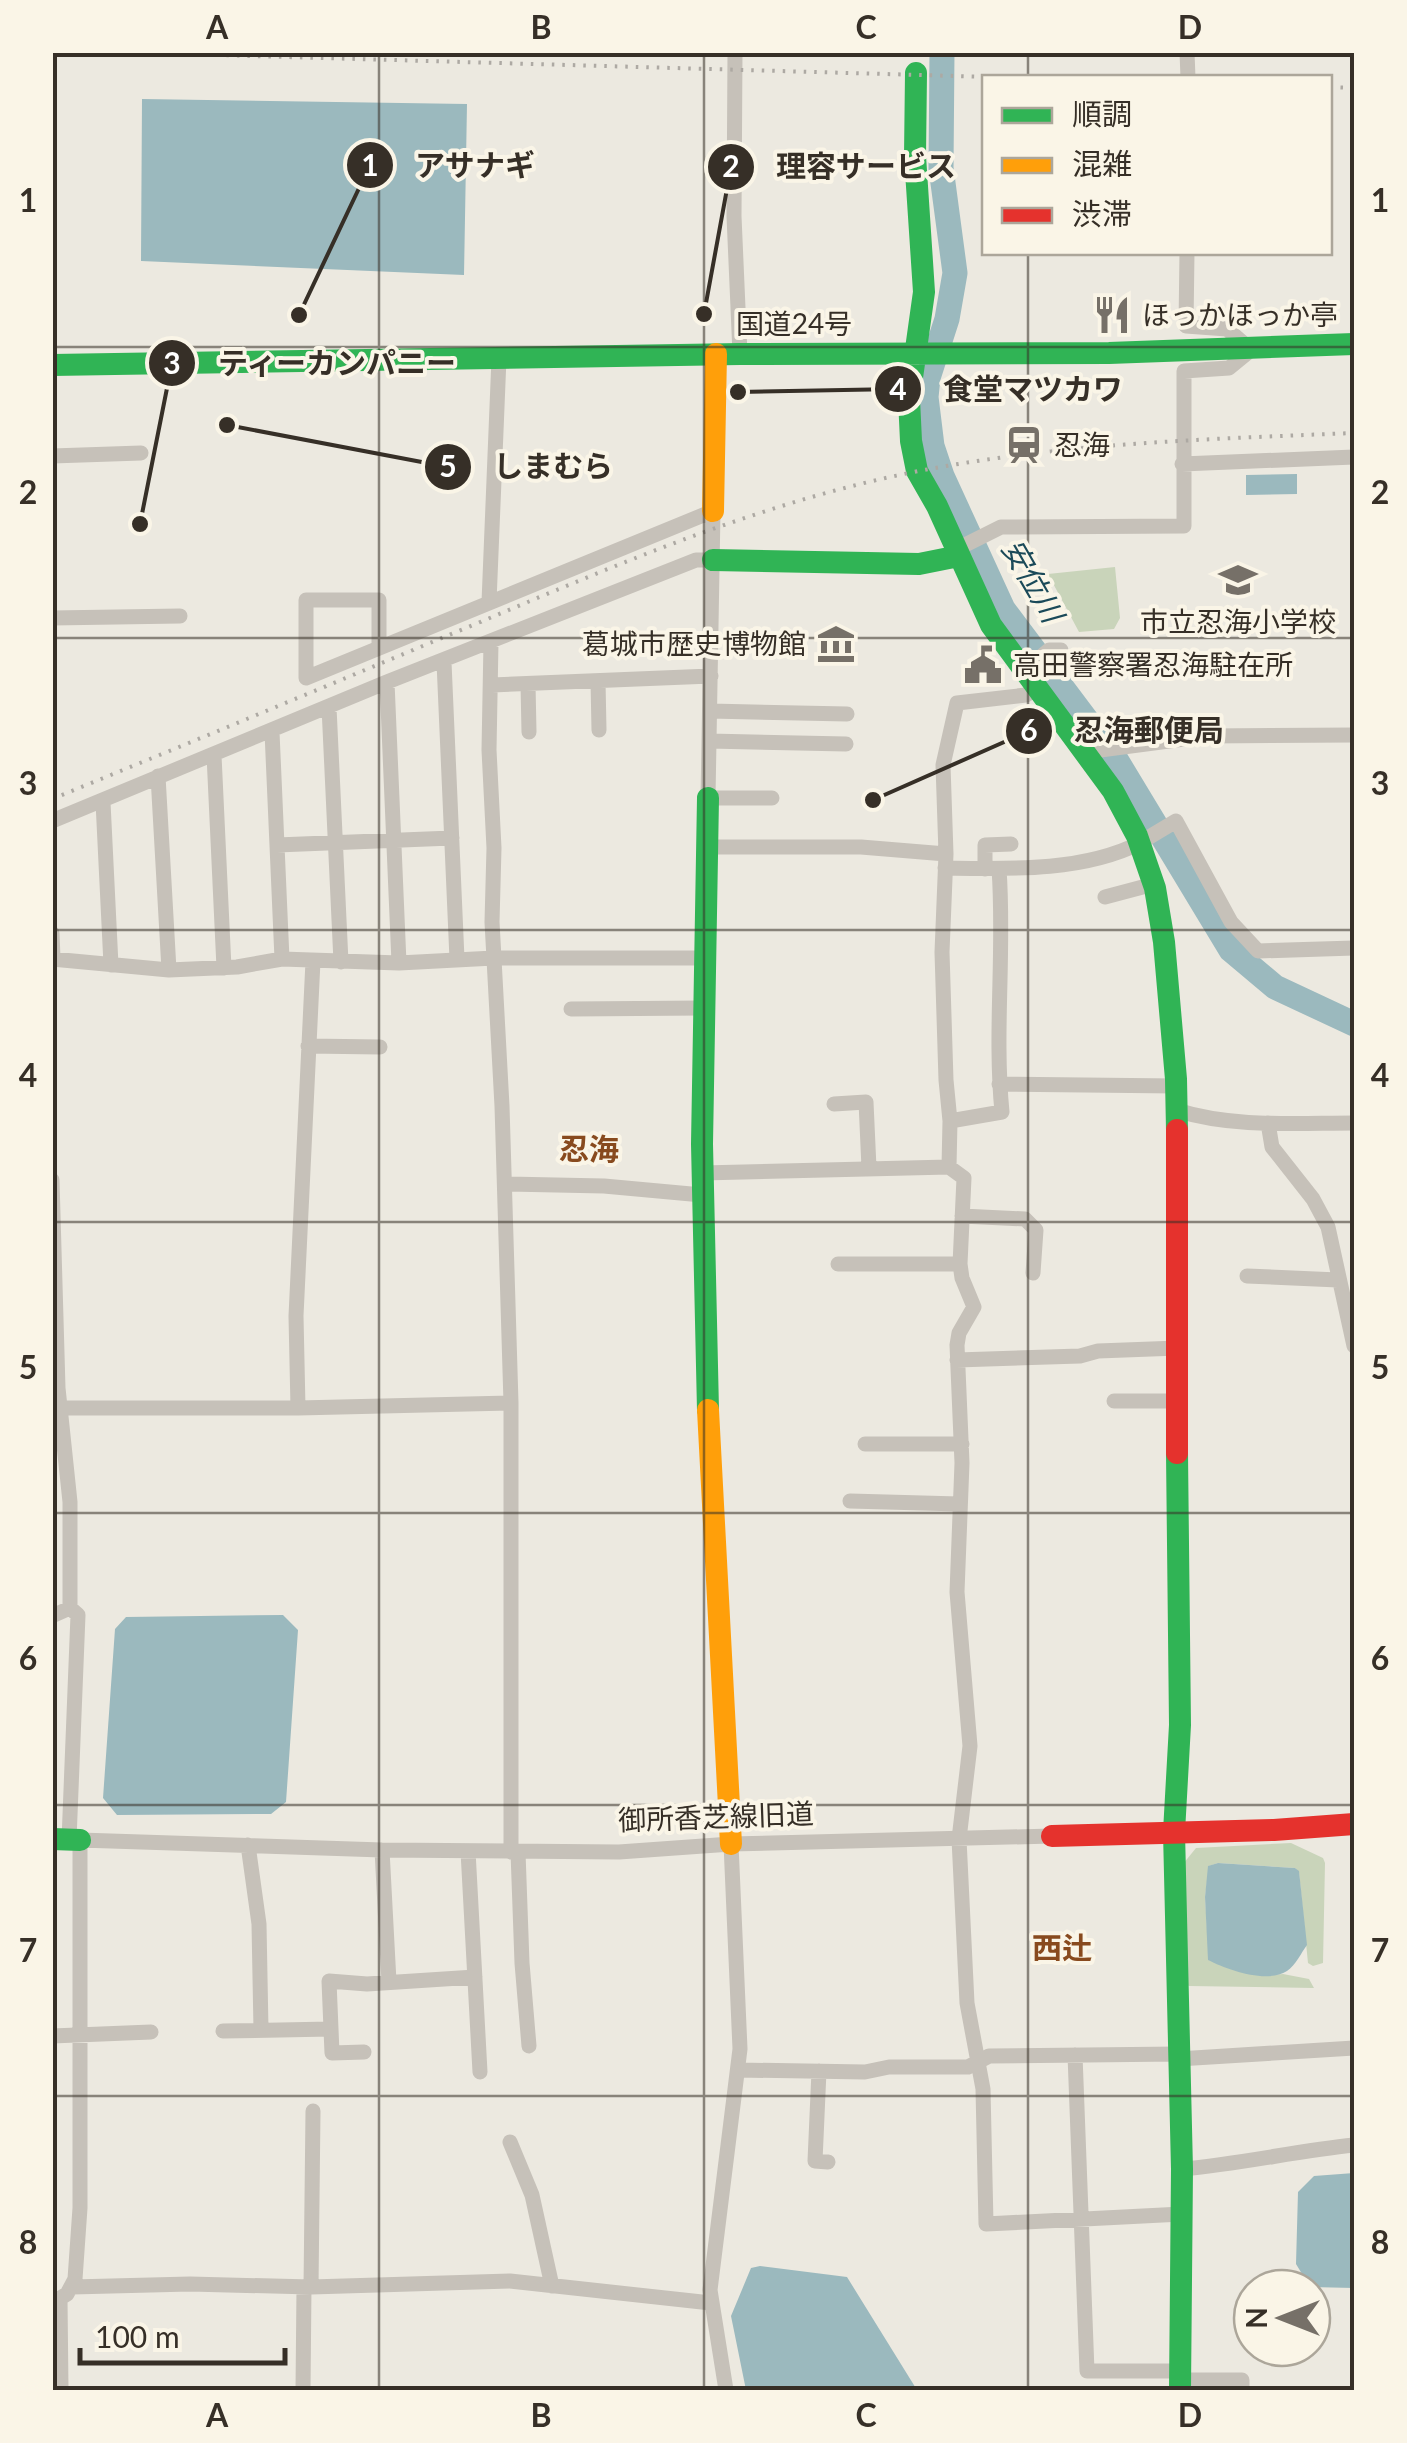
<svg xmlns="http://www.w3.org/2000/svg" width="1407" height="2443" font-family="Lato,'Noto Sans JP',sans-serif">
  <rect width="100%" height="100%" fill="#ece9e0"/>
  <path fill="#c9d4ba" d="M1115,567L1120,618L1114,629L1079,632L1048,574Z
    M1291,1843L1323,1858L1325,1863L1323,1963L1313,1966L1308,1963L1299,1872L1295,1868L1218,1863L1209,1866L1205,1897L1209,1960L1272,1975L1283,1974L1309,1979L1314,1988L1189,1986L1185,1983L1183,1864L1196,1848Z"/>
  <path fill="#9bb9be" d="M142,99L467,104L464,275L141,261Z
    M1297,474V494L1246,495V475Z
    M283,1615L298,1630L286,1802L271,1814L117,1815L103,1798L115,1629L126,1617Z
    M1218,1863L1295,1868L1299,1871L1307,1945C1301,1953 1296,1965 1287,1971C1267,1984 1228,1970 1208,1960L1205,1897L1208,1866Z
    M1354,2173V2288L1310,2287L1296,2264L1298,2192L1314,2176Z
    M760,2266L847,2277L917,2390H746L731,2316L751,2268Z"/>
  <g fill="none" stroke-linecap="round" stroke-linejoin="round">
    <path stroke="#9bb9be" stroke-width="25" d="M942,52L941,168L955,273L947,319L928,378L926,397L932,446L942,476L1003,609L1115,758L1231,950L1275,987L1354,1024"/>
    <path stroke="#c6c1b9" stroke-width="15" d="M735,52L734,216L740,354
      M1187,52L1188,78
      M52,456L141,453
      M1182,464L1354,457
      M961,547L1001,527L1184,526V371L1229,368L1251,350L1227,329L1186,326L1187,252
      M489,602L499,358
      M52,618L180,616
      M491,642L489,750L494,848L492,922L502,1106L511,1403V1852
      M379,648V600H306V678L713,511L708,798H772
      M444,662L457,959
      M1029,667L1049,650H1061
      M598,681L599,730
      M387,682L399,963
      M528,684L529,732
      M492,685L711,676
      M329,707L341,962
      M710,711L847,714
      M272,732L282,959
      M709,741L846,744
      M1085,752L1207,736L1354,735
      M214,755L224,968
      M158,776L169,970
      M103,802L111,965
      M52,821L387,682L696,560H713
      M1146,839L1176,821L1231,922L1258,951L1354,948
      M277,845L452,838
      M707,847H861L946,854
      M945,868C1008,869 1082,872 1140,843
      M985,869V845L1011,844
      M1105,897L1154,884
      M52,933L53,958
      M52,959L169,970L237,967L282,959L399,963L494,958H703
      M571,1009L703,1008
      M308,1046L380,1047
      M999,1084L1176,1086
      M834,1104L866,1102L869,1168
      M1176,1110C1233,1128 1295,1123 1354,1123
      M950,1121L1002,1112C994,1031 1005,950 999,869
      M1268,1123L1272,1147L1313,1199L1328,1227L1354,1346
      M949,1167L950,1121L946,1080L942,952L946,854L943,765L957,703L1026,695L1038,688
      M702,1173L949,1167L964,1178L960,1264L962,1278L974,1307L959,1333L957,1345L962,1463L957,1592L970,1746L959,1839L967,2003L983,2089L986,2224L1182,2214
      M52,1180L58,1388L70,1502V1608L52,1616
      M505,1184L604,1186L702,1195
      M962,1216L1025,1219L1036,1230L1033,1273
      M838,1264H960
      M1247,1276L1338,1280
      M957,1360L1080,1356L1098,1351L1178,1348
      M1114,1401H1178
      M60,1408H298L511,1403
      M298,1408L296,1316L313,961
      M865,1444H962
      M850,1501L959,1504
      M69,1840L78,1615L70,1608
      M248,1845L259,1924L261,2030
      M382,1850L389,1982
      M468,1851L480,2072
      M518,1852L522,1963L529,2046
      M223,2031L331,2029
      M52,2036L151,2032
      M364,2052L332,2053L329,1981L367,1984L475,1977
      M1075,2055L1087,2371H1180
      M1178,2059L1354,2048
      M739,2070L865,2072L889,2067H968L989,2056L1178,2054
      M819,2071L815,2161L828,2162
      M510,2142L532,2195L552,2286
      M1182,2169C1240,2164 1296,2151 1354,2145
      M72,2287L190,2284L311,2287L510,2281L711,2303
      M311,2287L313,2111
      M60,2299L61,2390
      M52,2303L67,2294L75,2279L80,2208V1840L382,1850L619,1852L731,1844L1052,1836
      M1180,2380H1242V2390
      M303,2390L304,2287
      M726,2390L710,2290L740,2049L731,1844"/>
    <path stroke="#30b455" stroke-width="22" d="M916,73L915,156L924,292L909,399L911,441L917,471L937,506L991,625L1113,791L1137,836L1155,888L1164,942L1176,1079L1177,1130
      M52,365L740,354L1109,353L1354,344
      M713,560L919,564L959,556
      M708,798L702,1144L708,1410
      M1177,1453L1180,1725L1174,1832L1182,2169L1180,2390
      M52,1839L80,1840"/>
    <path stroke="#ff9f0a" stroke-width="22" d="M713,511L716,354
      M708,1410L731,1844"/>
    <path stroke="#e5322d" stroke-width="22" d="M1177,1130V1453
      M1052,1836L1274,1830L1354,1824"/>
    <path stroke="#ada9a3" stroke-width="4" stroke-dasharray="2.5 8" stroke-linecap="butt" d="M111,52L1026,78
      M1330,87L1354,88
      M52,799C197,740 341,680 485,620C625,561 769,500 919,471C1064,443 1208,439 1354,433"/>
  </g>
  <path fill="none" stroke="#362f27" stroke-width="2.5" stroke-opacity="0.55" d="M379,52V2390M704,52V2390M1028,52V78M1028,252V2390M52,347H1354M52,638H1354M52,930H1354M52,1222H1354M52,1513H1354M52,1805H1354M52,2096H1354"/>
  <defs>
    <g id="restaurant-bare" transform="scale(3)"><path d="M-5-6h1v4h1v-4h1v4h1v-4h1v5L-1.5 .5V6h-2V.5L-5-1ZM5-6V6H3V1.5H1.5Q1.5-4 5-6Z" fill="#767068" stroke="#faf5e7" stroke-width="2.5" paint-order="stroke"/></g>
    <g id="station-bare" transform="scale(3)"><path d="M-3-6H3Q5-6 5-4V2Q5 4 3 4L4.5 6H3L1.5 4h-3L-3 6H-4.5L-3 4Q-5 4-5 2V-4Q-5-6-3-6ZM-3.5-4v3h7v-3ZM-3.5 1v1.5H-2V1ZM2 1v1.5H3.5V1Z" fill="#767068" stroke="#faf5e7" stroke-width="2.5" paint-order="stroke"/></g>
    <g id="school-bare" transform="scale(3)"><path d="M0-5L7-2L0 1L-7-2ZM-4 1L0 2.5L4 1V4Q0 6-4 4Z" fill="#767068" stroke="#faf5e7" stroke-width="2.5" paint-order="stroke"/></g>
    <g id="museum-bare" transform="scale(3)"><path d="M0-6L6-3V-2H-6V-3ZM-5-1h2V3h-2ZM-1-1h2V3h-2ZM3-1h2V3H3ZM-6 4H6V6H-6Z" fill="#767068" stroke="#faf5e7" stroke-width="2.5" paint-order="stroke"/></g>
    <g id="civic-bare" transform="scale(3)"><path d="M-.6-6.5H3V-4.5H.6V-3L4-1V1h2V6H-6V1h2V-1L-.6-3ZM-1.2 2.5V6h2.4V2.5Z" fill="#767068" stroke="#faf5e7" stroke-width="2.5" paint-order="stroke"/></g>
  </defs>
  <g fill-rule="evenodd">
    <use href="#restaurant-bare" x="1112" y="315"/>
    <use href="#station-bare" x="1024" y="445"/>
    <use href="#school-bare" x="1238" y="580"/>
    <use href="#museum-bare" x="836" y="644"/>
    <use href="#civic-bare" x="983" y="665"/>
  </g>
  <g text-anchor="middle" stroke-width="8" stroke-linejoin="round" paint-order="stroke">
    <g font-size="28" fill="#362f27" stroke="#faf5e7" text-anchor="start">
      <text x="1142" y="325">ほっかほっか亭</text>
      <text x="1054" y="455">忍海</text>
      <text x="1238" y="632" text-anchor="middle">市立忍海小学校</text>
      <text x="806" y="654" text-anchor="end">葛城市歴史博物館</text>
      <text x="1013" y="675">高田警察署忍海駐在所</text>
    </g>
    <g font-size="28" fill="#362f27" stroke="#faf5e7">
      <text x="794" y="334">国道24号</text>
      <text transform="translate(716 1817) rotate(-2)" y="10">御所香芝線旧道</text>
    </g>
    <g font-size="30" font-style="italic" fill="#1b4a59" stroke="#faf5e7">
      <text transform="translate(1032 581) rotate(60)" y="10">安位川</text>
    </g>
    <g font-size="30" font-weight="bold" fill="#884a1e" stroke="#faf5e7">
      <text x="589" y="1160">忍海</text>
      <text x="1062" y="1959">西辻</text>
    </g>
  </g>
  <path fill="none" stroke="#362f27" stroke-width="4" d="M299 315L370 165M704 314L731 167M140 524L172 363M738 392L898 389M227 425L448 467M873 800L1029 731"/>
  <g fill="#362f27" stroke="#faf5e7" stroke-width="4">
    <circle cx="299" cy="315" r="10"/>
    <circle cx="704" cy="314" r="10"/>
    <circle cx="140" cy="524" r="10"/>
    <circle cx="738" cy="392" r="10"/>
    <circle cx="227" cy="425" r="10"/>
    <circle cx="873" cy="800" r="10"/>
    <circle cx="370" cy="165" r="25"/>
    <circle cx="731" cy="167" r="25"/>
    <circle cx="172" cy="363" r="25"/>
    <circle cx="898" cy="389" r="25"/>
    <circle cx="448" cy="467" r="25"/>
    <circle cx="1029" cy="731" r="25"/>
  </g>
  <g font-size="30" text-anchor="middle" font-weight="bold" fill="#fff">
    <text x="370" y="176">1</text>
    <text x="731" y="177">2</text>
    <text x="172" y="374">3</text>
    <text x="898" y="400">4</text>
    <text x="448" y="477">5</text>
    <text x="1029" y="741">6</text>
  </g>
  <g font-size="30" text-anchor="middle" font-weight="bold" fill="#362f27" stroke="#faf5e7" stroke-width="8" stroke-linejoin="round" paint-order="stroke">
    <text x="475" y="176">アサナギ</text>
    <text x="866" y="177">理容サービス</text>
    <text x="337" y="374">ティーカンパニー</text>
    <text x="1033" y="400">食堂マツカワ</text>
    <text x="553" y="477">しまむら</text>
    <text x="1149" y="741">忍海郵便局</text>
  </g>
  <rect width="1407" height="2443" fill="none" stroke="#faf5e7" stroke-width="110"/>
  <rect x="982" y="75" width="350" height="180" fill="#faf5e7" stroke="#aca69a" stroke-width="2.5"/>
  <rect x="1002" y="108" width="50" height="15" fill="#30b455" stroke="#aca69a" stroke-width="2.5"/>
  <text x="1072" y="125" font-size="30" fill="#362f27">順調</text>
  <rect x="1002" y="158" width="50" height="15" fill="#ff9f0a" stroke="#aca69a" stroke-width="2.5"/>
  <text x="1072" y="175" font-size="30" fill="#362f27">混雑</text>
  <rect x="1002" y="208" width="50" height="15" fill="#e5322d" stroke="#aca69a" stroke-width="2.5"/>
  <text x="1072" y="225" font-size="30" fill="#362f27">渋滞</text>
  <g transform="translate(1282 2318) rotate(270)"><circle r="48" fill="#faf5e7" stroke="#aca69a" stroke-width="2.5"/>
  <path d="M0-8L18 38L0 25L-18 38Z" fill="#767068"/>
  <text y="-15" font-size="28" font-weight="bold" text-anchor="middle" fill="#362f27">N</text>
  </g>
  <path d="M80 2348v15h205v-15" fill="none" stroke="#362f27" stroke-width="5"/>
  <text x="95" y="2348" font-size="30" fill="#362f27" stroke="#faf5e7" stroke-width="8" paint-order="stroke">100 m</text>
  <rect x="55" y="55" width="1297" height="2333" fill="none" stroke="#362f27" stroke-width="4"/>
  <g font-size="32" text-anchor="middle" font-weight="bold" fill="#362f27">
    <text x="217" y="39">A</text>
    <text x="541" y="39">B</text>
    <text x="866" y="39">C</text>
    <text x="1190" y="39">D</text>
    <text x="28" y="212">1</text>
    <text x="1380" y="212">1</text>
    <text x="28" y="504">2</text>
    <text x="1380" y="504">2</text>
    <text x="28" y="795">3</text>
    <text x="1380" y="795">3</text>
    <text x="28" y="1087">4</text>
    <text x="1380" y="1087">4</text>
    <text x="28" y="1379">5</text>
    <text x="1380" y="1379">5</text>
    <text x="28" y="1670">6</text>
    <text x="1380" y="1670">6</text>
    <text x="28" y="1962">7</text>
    <text x="1380" y="1962">7</text>
    <text x="28" y="2254">8</text>
    <text x="1380" y="2254">8</text>
    <text x="217" y="2427">A</text>
    <text x="541" y="2427">B</text>
    <text x="866" y="2427">C</text>
    <text x="1190" y="2427">D</text>
  </g>
</svg>
